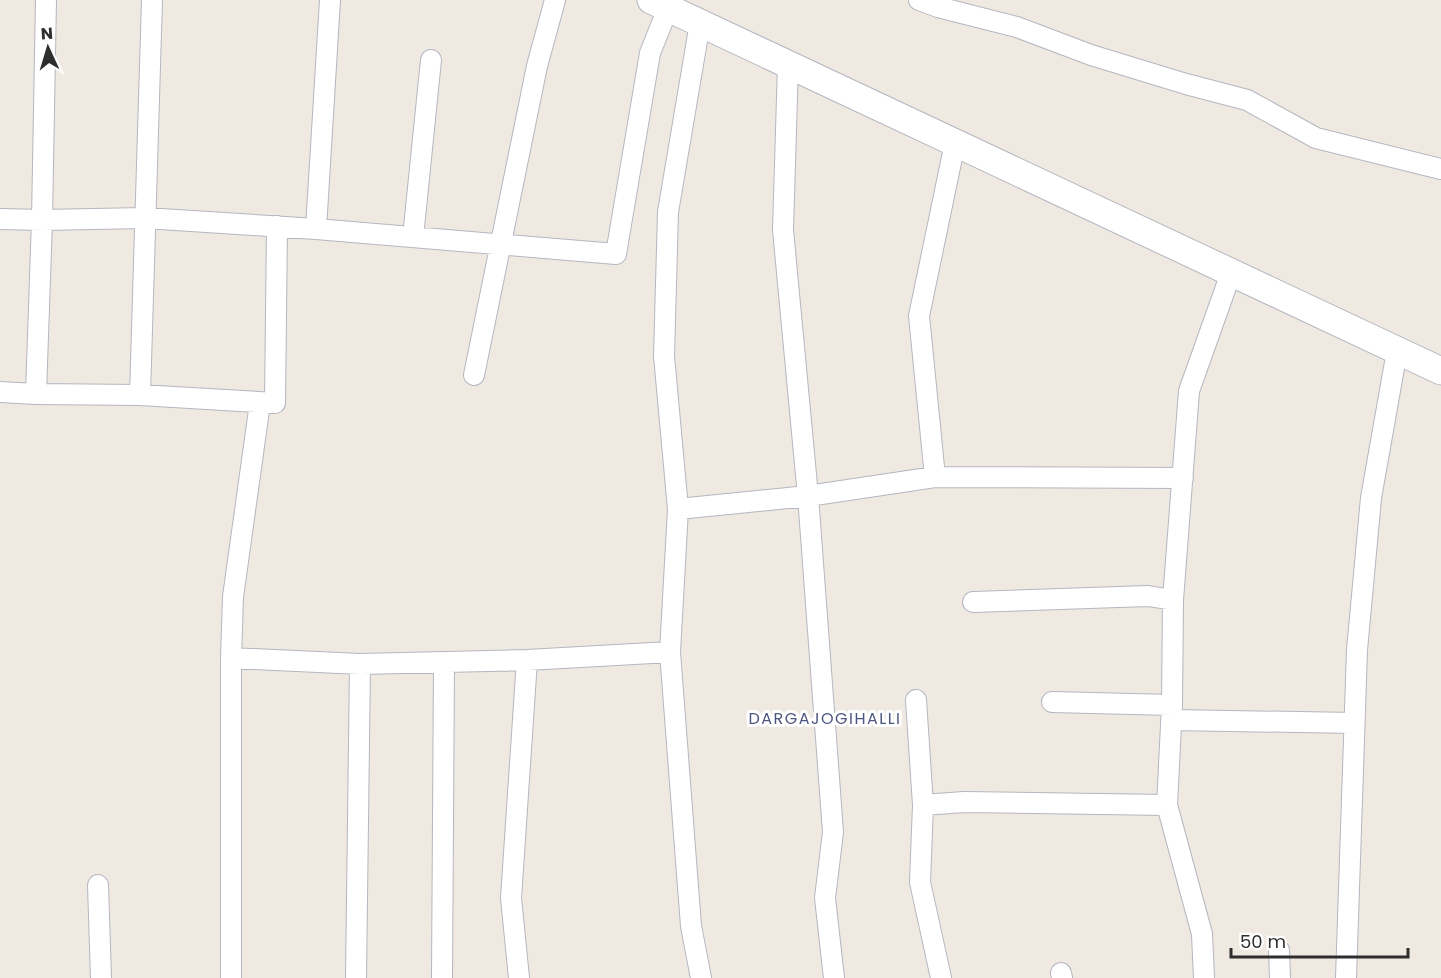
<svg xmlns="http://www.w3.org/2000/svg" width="1441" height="978" font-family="Poppins,sans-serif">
  <rect width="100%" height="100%" fill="#efe9e1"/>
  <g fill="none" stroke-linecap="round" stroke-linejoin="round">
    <g stroke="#b4b7c1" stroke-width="22">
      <path id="street" d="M919,0L938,7L1017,27L1091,55L1186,84L1247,100L1316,138L1441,169
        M700,23L668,212L664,356L678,509L670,652L691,926L701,978
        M788,64L783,230L808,496L833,832L825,898L834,978
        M0,219L42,220L145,218L316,229L616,254L650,53L668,8
        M316,229L330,0
        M413,237L431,60
        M474,375L537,66L555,0
        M0,392L36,394L140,395L275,403L277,226
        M36,394L42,220L46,0
        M140,395L152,0
        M935,477L919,316L955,143
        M678,509L808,496L935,477L1183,478
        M973,602L1148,596L1173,600
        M231,658L360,664L527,660L670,652
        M916,700L923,805
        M1052,702L1172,705
        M1172,720L1354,723
        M98,885L101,978
        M1279,950L1280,978
        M1061,973L1062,978
        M231,978V658L233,597L260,403
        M356,978L360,664
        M442,978L444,662
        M519,978L511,898L527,660
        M941,978L920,882L923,805L964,802L1167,805
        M1204,978L1202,934L1167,805L1172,705L1173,600L1189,391L1231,273
        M1346,978L1357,650L1371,498L1397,351"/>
    </g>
    <g stroke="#b4b7c1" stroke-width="29">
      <path id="secondary" d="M651,0L1441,371"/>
    </g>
    <use href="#street" stroke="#fff" stroke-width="20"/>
    <use href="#secondary" stroke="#fff" stroke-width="27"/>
  </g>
  <g text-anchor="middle" stroke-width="6" stroke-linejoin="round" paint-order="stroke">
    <g font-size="16" letter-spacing="1.5" fill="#4d5680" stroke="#fff">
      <text x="825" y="724">DARGAJOGIHALLI</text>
    </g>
  </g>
  <g transform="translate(48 48) rotate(356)" stroke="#ffffff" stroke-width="4.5" paint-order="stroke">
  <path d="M0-4.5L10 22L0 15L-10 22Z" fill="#2e2e2e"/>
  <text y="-9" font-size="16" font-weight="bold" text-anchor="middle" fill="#2e2e2e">N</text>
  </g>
  <path d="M1231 948v9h177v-9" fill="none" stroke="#2e2e2e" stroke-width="3"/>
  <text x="1240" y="948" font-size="18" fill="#2e2e2e" stroke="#ffffff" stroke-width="4.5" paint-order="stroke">50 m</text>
</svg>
